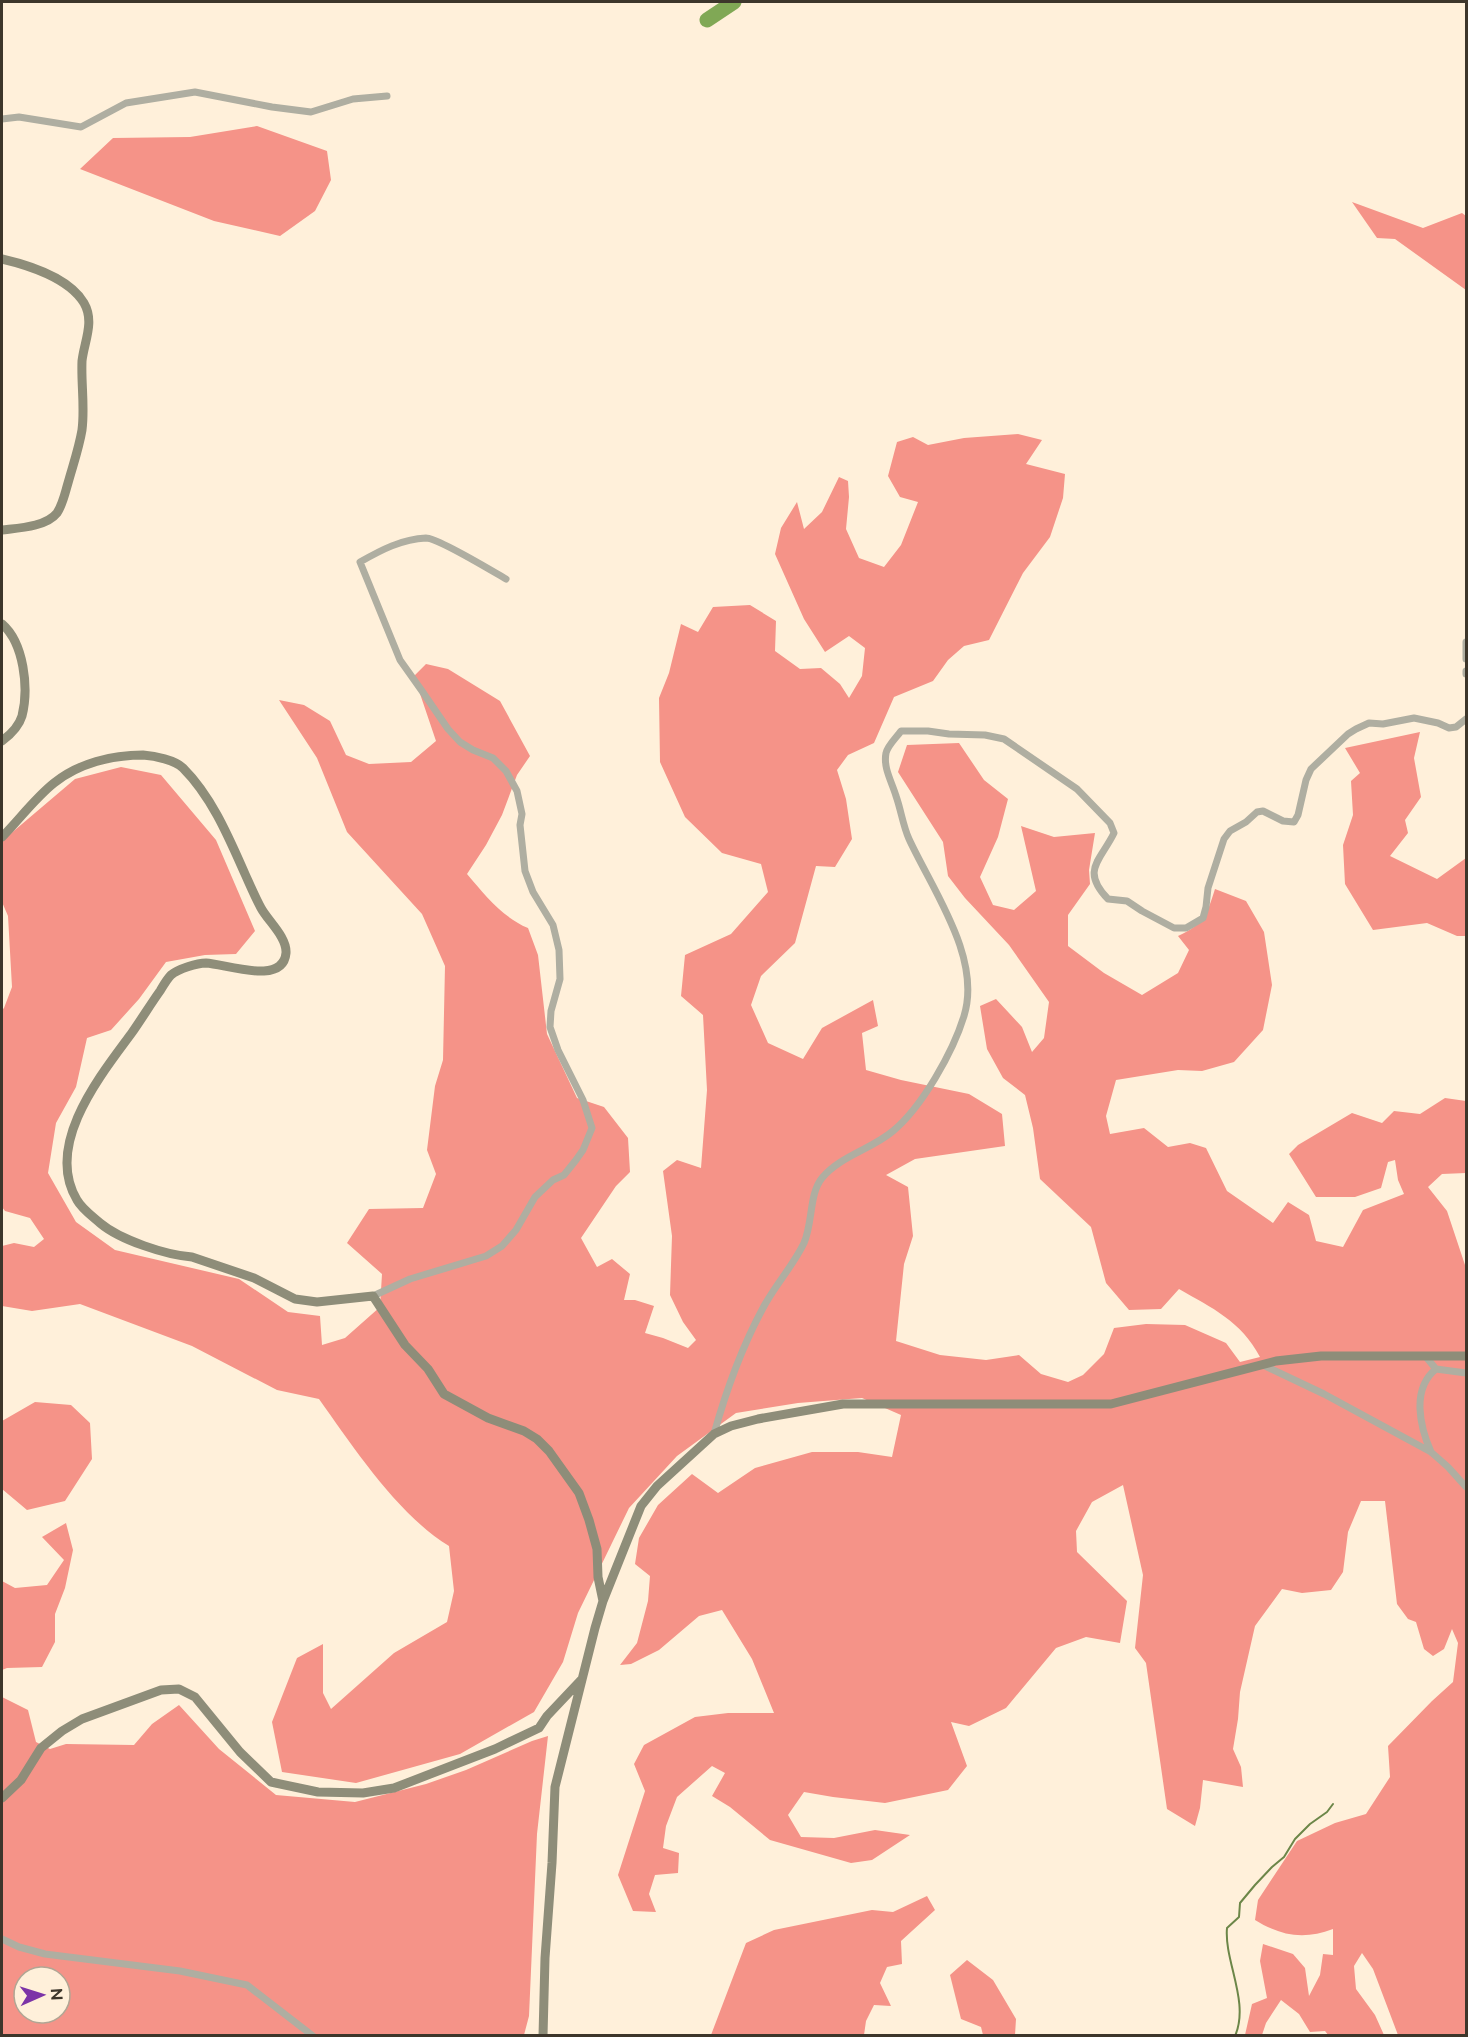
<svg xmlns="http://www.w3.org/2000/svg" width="1468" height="2037" font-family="Raleway,sans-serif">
  <rect width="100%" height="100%" fill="#fff0da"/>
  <path fill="#f59388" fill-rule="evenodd" d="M257,126L327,151L331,180L315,211L280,236L214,221L80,169L113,138L190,137Z
    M1352,202L1423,228L1462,213L1466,216V290L1395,239L1377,238Z
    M1018,434L1042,440L1026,464L1065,474L1063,498L1050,537L1023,573L989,640L964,646L948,660L933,681L894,697L874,743L848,755L837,770L846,799L852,839L835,867L816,866L795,943L761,976L751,1005L768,1043L803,1059L822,1028L873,1000L878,1026L862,1033L866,1070L901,1080L969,1094L1002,1114L1005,1146L915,1159L886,1175L908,1187L913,1236L904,1264L896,1341L940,1355L986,1360L1019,1355L1041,1374L1068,1382L1083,1375L1104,1354L1114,1328L1146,1324L1185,1325L1226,1343L1240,1362L1260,1357C1241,1321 1212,1308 1179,1289L1161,1309L1129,1310L1106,1283L1091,1227L1040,1179L1033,1128L1025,1095L1003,1078L987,1049L980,1006L996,999L1022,1027L1032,1052L1044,1038L1049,1002L1009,945L965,898L948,876L943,842L898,772L907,745L959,743L984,780L1008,799L998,837L980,877L993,905L1014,910L1036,891L1021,826L1054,837L1095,833L1089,870L1090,884L1068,915V946L1104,973L1142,995L1178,973L1189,950L1178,936C1205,923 1206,917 1215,889L1246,901L1264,932L1272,985L1263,1030L1234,1062L1202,1071L1178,1070L1116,1080L1106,1116L1110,1134L1144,1128L1168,1147L1190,1143L1206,1148L1227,1191L1273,1223L1288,1202L1309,1215L1316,1241L1343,1247L1363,1210L1404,1194L1398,1180L1395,1160L1388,1162L1381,1188L1355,1197H1316L1289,1154L1298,1145L1352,1113L1382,1123L1394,1111L1420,1114L1445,1098L1466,1101V1173L1442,1174L1428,1187L1447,1211L1466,1268V2035H1398L1373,1969L1362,1953L1354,1966L1356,1989L1375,2015L1384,2035L1329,2036L1325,2031L1310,2032L1299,2014L1281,2000L1266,2023L1262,2035H1245L1252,2004L1267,1998L1260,1961L1263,1944L1293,1954L1305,1968L1309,1996L1320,1975L1323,1954L1333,1955V1929C1304,1940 1281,1936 1255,1920L1258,1900L1297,1841L1335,1823L1366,1814L1390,1777L1388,1746L1432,1701L1453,1682L1458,1643L1452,1629L1444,1649L1433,1656L1424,1649L1416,1622L1408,1619L1397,1604L1385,1501H1361L1348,1532L1343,1572L1331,1590L1302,1593L1282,1589L1255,1626L1240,1692L1238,1719L1233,1749L1241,1767L1243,1787L1203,1780L1200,1808L1195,1826L1167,1809L1146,1663L1135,1648L1143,1575L1123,1485L1092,1502L1076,1531L1077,1552L1127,1601L1120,1643L1086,1637L1056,1648L1006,1708L969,1726L951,1722L967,1766L948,1790L885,1803L833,1797L804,1792L788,1815L801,1837L834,1838L875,1830L910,1835L872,1860L851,1863L770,1840L730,1807L712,1796L725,1773L712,1766L677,1797L666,1826L663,1848L679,1853L678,1873L655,1875L649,1894L656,1912L633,1911L618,1875L645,1791L634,1764L644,1745L695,1717L728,1713H774L752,1659L722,1610L699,1616L659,1650L631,1664L620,1665L637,1643L648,1601L650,1576L635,1564L639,1538L658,1505L692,1474L718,1493L755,1468L812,1452H858L892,1457L901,1415L862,1398L798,1403L736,1413L677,1456L629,1508L578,1613L563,1662L534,1712L460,1754L356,1783L282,1772L272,1722L297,1658L323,1644V1693L331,1709L394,1653L447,1622L454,1591L449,1546C398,1515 354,1448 319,1399L277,1390L192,1346L80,1304L32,1311L2,1306V1246L14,1243L34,1247L44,1239L30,1218L5,1211L2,1207V1010L4,1008L12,987L8,916L2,902V841L75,779L121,767L161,775L216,840L255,931L236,954L205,955L166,962L139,999L111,1030L87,1038L76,1087L56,1123L48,1173L76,1222L115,1250L239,1279L288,1312L320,1316L322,1345L345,1338L380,1307L382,1274L347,1243L369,1209L423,1208L436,1174L427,1150L435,1086L443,1060L445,966L422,914L347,832L317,758L279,700L304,705L330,721L346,755L369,764L411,762L436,741L414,676L426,664L448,669L500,701L530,756L517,775L502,815L486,845L467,874C485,895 502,917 528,928L538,955L547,1034L577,1098L604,1107L628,1138L630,1172L616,1186L581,1238L597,1267L612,1259L630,1274L624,1300H635L654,1306L645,1333L663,1338L688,1348L696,1340L683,1322L670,1295L672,1236L663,1171L677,1160L701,1168L707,1090L703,1015L681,996L685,955L731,934L768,892L761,864L722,853L685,817L660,762L659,698L669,673L681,624L698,632L713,607L750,605L776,621L775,651L800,669L821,668L840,684L849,698L862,676L865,648L849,636L825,652L804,619L775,554L781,528L797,502L804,529L822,512L839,477L848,481L849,497L846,529L859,558L884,567L901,545L918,502L900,497L888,476L897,442L913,437L928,445L964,438Z
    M1420,732L1414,758L1421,797L1405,820L1408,833L1390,856L1437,879L1466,858V936H1457L1427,923L1373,930L1345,884L1343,845L1353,815L1351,781L1360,773L1345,748Z
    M35,1402L71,1405L90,1423L92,1459L65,1501L27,1510L2,1489V1421Z
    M66,1523L73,1550L65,1588L55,1614V1642L42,1667L7,1668L2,1670V1581L15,1588L47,1585L64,1560L42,1537Z
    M2,1697L28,1710L36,1742L50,1749L66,1744L134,1745L152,1724L179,1705L219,1749L276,1795L355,1802L426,1784L466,1770L532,1741L548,1736L537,1834L529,2016L524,2035H2ZM24,1977H60V2013H24Z
    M927,1896L935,1910L901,1941L902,1964L887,1967L880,1983L891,2006L874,2005L866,2021L864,2035H711L746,1943L774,1930L872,1910L893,1912Z
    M967,1960L993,1980L1016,2019L1015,2035H983L981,2027L961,2019L950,1975Z"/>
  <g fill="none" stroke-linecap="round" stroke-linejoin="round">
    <path stroke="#6c8648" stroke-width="2" d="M1235,2036C1250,2002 1224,1961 1227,1928L1239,1917L1240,1903L1255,1885L1272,1867L1284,1857L1295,1839L1310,1824L1327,1812L1333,1804"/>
    <path stroke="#80a855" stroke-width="15" d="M707,20L734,2"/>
    <path stroke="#afaea1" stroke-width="7" d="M2,119L19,117L81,127L126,103L195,92L272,107L311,112L353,99L387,96
      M1466,642V659
      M1466,671V674
      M373,1296L410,1279L486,1256L502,1246L516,1230L535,1197L553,1180L564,1175L576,1160L583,1150L592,1128L583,1100L558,1050L550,1027L551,1011L560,979L559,950L553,925L533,892L525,871L520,825L522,814L517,791L506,771L493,758L473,750L460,742L448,729L422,691L400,660L360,562C381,550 402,539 426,538C438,538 492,571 506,579
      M1426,1357L1436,1369L1466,1373
      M1263,1365L1324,1394L1431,1452L1448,1467L1466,1487
      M714,1434C726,1391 742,1347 763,1308C775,1285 793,1266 804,1243C813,1222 809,1194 822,1178C840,1156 872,1149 893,1131C922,1107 953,1052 964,1016C982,958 933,891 909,839C903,826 901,810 896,796C892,782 883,768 886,753C888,745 897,737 901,731H928L949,734L985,735L1004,739L1077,789L1110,823L1114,833C1101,860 1080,870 1108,899L1127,901L1142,911L1174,928H1186L1203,918L1206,907L1208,888L1224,839L1230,831L1246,822L1257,812L1263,811L1283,821L1294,822L1298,815L1306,780L1311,769L1348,734L1356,729L1369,723L1383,724L1414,718L1438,723L1449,728L1456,727L1466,719
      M1431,1452C1420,1427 1411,1389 1436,1369
      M2,1939L19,1947L45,1954L180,1971L247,1985L313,2036"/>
    <path stroke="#8e8d79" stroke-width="9" d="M2,259C28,265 69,278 84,303C95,322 84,342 82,361C81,384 85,407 82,430C79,448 73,465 68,483C65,493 63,504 57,513C46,527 18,528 2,530
      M2,624C24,643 29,688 22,716C19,726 10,735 2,741
      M2,837C19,820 35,798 54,783C79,763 112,755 143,755C155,756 175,760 183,768C212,797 229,838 245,874C250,885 255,897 261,908C268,921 287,937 286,953C283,986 226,964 206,963C197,963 178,969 171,975C167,979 163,986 160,991C150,1005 141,1020 131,1034C100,1076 44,1145 77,1200C82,1209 92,1216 100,1223C120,1240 166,1255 192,1257L254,1278L295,1299L317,1302L373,1296L405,1345L428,1369L444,1394L488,1418L524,1431L537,1439L549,1451L579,1493L589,1520L597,1549L598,1577L603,1601
      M2,1798L21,1780L41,1748L62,1731L82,1719L161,1690L179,1689L195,1697L240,1752L271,1782L318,1792L363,1793L394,1788L495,1749L539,1728L547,1716L581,1680
      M543,2036L545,1958L552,1863L555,1787L595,1628L603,1601L641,1506L657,1486L714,1434L731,1426L758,1419L843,1404H1111L1276,1361L1321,1356H1466"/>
  </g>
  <rect width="1468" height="2037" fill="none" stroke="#3d362b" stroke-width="6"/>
  <g transform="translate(42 1995) rotate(87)"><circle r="28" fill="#fff0da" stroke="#b1a694" stroke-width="1.5"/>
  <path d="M0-4.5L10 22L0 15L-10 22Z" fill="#7c34a7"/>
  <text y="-9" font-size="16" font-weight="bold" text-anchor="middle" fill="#3d362b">N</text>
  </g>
</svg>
